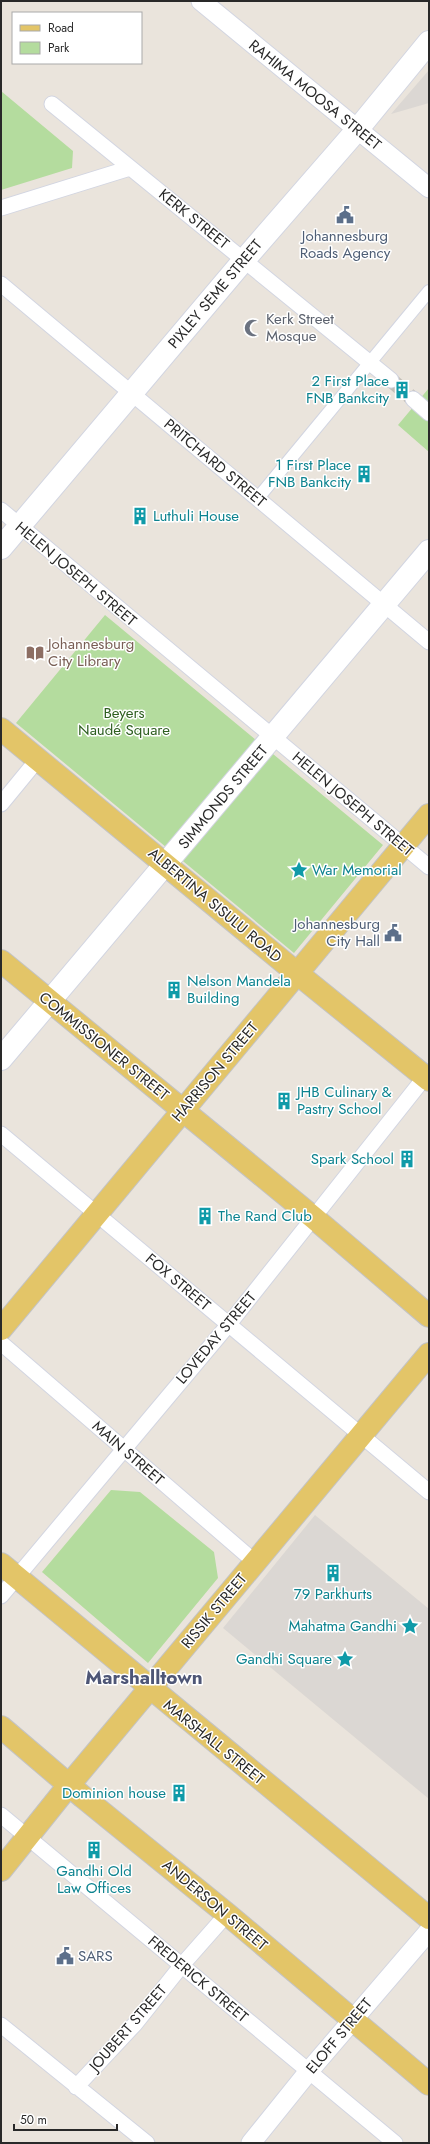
<svg xmlns="http://www.w3.org/2000/svg" width="430" height="2144" font-family="Jost,sans-serif">
  <rect width="100%" height="100%" fill="#eae4dc"/>
  <path fill="#b4dc9e" d="M1,91L73,151L72,168L1,190Z
    M429,388V452L398,425Z
    M105,615L383,845L294,953L16,723Z
    M111,1490L140,1492L214,1552L218,1578L148,1663L42,1572Z"/>
  <path fill="#dbd7d3" d="M429,70V103L391,114Z
    M315,1515L429,1609V1799L223,1628Z"/>
  <g fill="none" stroke-linecap="round" stroke-linejoin="round">
    <path stroke="#c3bfb8" stroke-width="15" stroke-dasharray="15 8" stroke-linecap="butt" d="M391,380L413,399"/>
    <g stroke="#d2d5e1" stroke-width="14">
      <path id="pedestrian" d="M258,498L429,291"/>
    </g>
    <g stroke="#d2d5e1" stroke-width="17">
      <path id="minor" d="M52,104L391,380
        M1,208L130,168
        M1,284L429,642
        M413,399L429,413
        M1,510L429,867
        M1,804L38,759
        M1,1134L429,1492
        M1,1343L255,1562
        M1,1596L229,1324L425,1077
        M1,1815L395,2143
        M1,2025L147,2143
        M76,2087L135,2024L182,1965L227,1914"/>
    </g>
    <g stroke="#d2d5e1" stroke-width="21">
      <path id="tertiary" d="M201,1L429,188
        M251,2143L309,2071L429,1931"/>
    </g>
    <g stroke="#d2d5e1" stroke-width="24">
      <path id="secondary" d="M1,548L244,260L357,130L429,42
        M1,1059L429,551"/>
    </g>
    <g stroke="#c3c3c3" stroke-width="24">
      <path id="primary" d="M1,729L298,974L429,1080
        M1,961L314,1218L429,1316
        M1,1329L429,815
        M1,1564L429,1918
        M1,1727L83,1797L227,1914L429,2084
        M1,1870L69,1785L429,1354"/>
    </g>
    <use href="#pedestrian" stroke="#fff" stroke-width="12"/>
    <use href="#minor" stroke="#fff" stroke-width="15"/>
    <use href="#tertiary" stroke="#fff" stroke-width="19"/>
    <use href="#secondary" stroke="#fff" stroke-width="22"/>
    <use href="#primary" stroke="#e3c568" stroke-width="22"/>
  </g>
  <defs>
    <g id="civic-bare" transform="scale(1.38)"><path d="M-.6-6.5H3V-4.5H.6V-3L4-1V1h2V6H-6V1h2V-1L-.6-3ZM-1.2 2.5V6h2.4V2.5Z" fill="#5c6f8a" stroke="#fff" stroke-width="2.5" paint-order="stroke"/></g>
    <g id="mosque-bare" transform="scale(1.38)"><path d="M3.5-4.9A6 6 0 1 0 3.5 4.9A5 5 0 1 1 3.5-4.9Z" fill="#6b7280" stroke="#fff" stroke-width="2.5" paint-order="stroke"/></g>
    <g id="building-bare" transform="scale(1.38)"><path d="M-4-6H4V6H1V3H-1V6H-4ZM-2.5-4.3h1.7v1.8h-1.7ZM.8-4.3h1.7v1.8H.8ZM-2.5-1h1.7V.8h-1.7ZM.8-1h1.7V.8H.8Z" fill="#0f9aa8" stroke="#fff" stroke-width="2.5" paint-order="stroke"/></g>
    <g id="library-bare" transform="scale(1.38)"><path d="M-6-4Q-3-5.5-.7-3.5V5Q-3 3-6 4ZM6-4Q3-5.5 .7-3.5V5Q3 3 6 4Z" fill="#8d6e63" stroke="#fff" stroke-width="2.5" paint-order="stroke"/></g>
    <g id="sight-bare" transform="scale(1.38)"><path d="M0-6L1.8-2.2L6-1.7L2.9 1.2L3.7 5.4L0 3.3L-3.7 5.4L-2.9 1.2L-6-1.7L-1.8-2.2Z" fill="#0f9aa8" stroke="#fff" stroke-width="2.5" paint-order="stroke"/></g>
  </defs>
  <g fill-rule="evenodd">
    <use href="#civic-bare" x="345" y="215"/>
    <use href="#mosque-bare" x="253" y="328"/>
    <use href="#building-bare" x="402" y="390"/>
    <use href="#building-bare" x="364" y="474"/>
    <use href="#building-bare" x="140" y="516"/>
    <use href="#library-bare" x="35" y="653"/>
    <use href="#sight-bare" x="299" y="870"/>
    <use href="#civic-bare" x="393" y="933"/>
    <use href="#building-bare" x="174" y="990"/>
    <use href="#building-bare" x="284" y="1101"/>
    <use href="#building-bare" x="407" y="1159"/>
    <use href="#building-bare" x="205" y="1216"/>
    <use href="#building-bare" x="333" y="1573"/>
    <use href="#sight-bare" x="410" y="1626"/>
    <use href="#sight-bare" x="345" y="1659"/>
    <use href="#building-bare" x="179" y="1793"/>
    <use href="#building-bare" x="94" y="1850"/>
    <use href="#civic-bare" x="65" y="1956"/>
  </g>
  <g text-anchor="middle" stroke-width="3" stroke-linejoin="round" paint-order="stroke">
    <g font-size="15" fill="#292929" stroke="#fff">
      <text transform="translate(315 95) rotate(39)" y="5">RAHIMA MOOSA STREET</text>
      <text transform="translate(194 219) rotate(39)" y="5">KERK STREET</text>
      <text transform="translate(215 294) rotate(-50)" y="5">PIXLEY SEME STREET</text>
      <text transform="translate(215 463) rotate(40)" y="5">PRITCHARD STREET</text>
      <text transform="translate(76 574) rotate(40)" y="5">HELEN JOSEPH STREET</text>
      <text transform="translate(223 797) rotate(-50)" y="5">SIMMONDS STREET</text>
      <text transform="translate(353 804) rotate(40)" y="5">HELEN JOSEPH STREET</text>
      <text transform="translate(215 905) rotate(40)" y="5">ALBERTINA SISULU ROAD</text>
      <text transform="translate(104 1046) rotate(39)" y="5">COMMISSIONER STREET</text>
      <text transform="translate(215 1072) rotate(-50)" y="5">HARRISON STREET</text>
      <text transform="translate(178 1282) rotate(40)" y="5">FOX STREET</text>
      <text transform="translate(216 1338) rotate(-50)" y="5">LOVEDAY STREET</text>
      <text transform="translate(128 1453) rotate(41)" y="5">MAIN STREET</text>
      <text transform="translate(214 1611) rotate(-50)" y="5">RISSIK STREET</text>
      <text transform="translate(214 1742) rotate(39)" y="5">MARSHALL STREET</text>
      <text transform="translate(215 1905) rotate(40)" y="5">ANDERSON STREET</text>
      <text transform="translate(198 1979) rotate(40)" y="5">FREDERICK STREET</text>
      <text transform="translate(128 2028) rotate(-49)" y="5">JOUBERT STREET</text>
      <text transform="translate(339 2036) rotate(-50)" y="5">ELOFF STREET</text>
    </g>
    <g font-size="15" fill="#4e5e75" stroke="#fff">
      <text x="345" y="241">Johannesburg<tspan x="345" dy="17">Roads Agency</tspan></text>
      <text x="380" y="929" text-anchor="end">Johannesburg<tspan x="380" dy="17">City Hall</tspan></text>
      <text x="78" y="1961" text-anchor="start">SARS</text>
    </g>
    <g font-size="15" fill="#5b616d" stroke="#fff" text-anchor="start">
      <text x="266" y="324">Kerk Street<tspan x="266" dy="17">Mosque</tspan></text>
    </g>
    <g font-size="15" fill="#0d838f" stroke="#fff" text-anchor="end">
      <text x="389" y="386">2 First Place<tspan x="389" dy="17">FNB Bankcity</tspan></text>
      <text x="351" y="470">1 First Place<tspan x="351" dy="17">FNB Bankcity</tspan></text>
      <text x="153" y="521" text-anchor="start">Luthuli House</text>
      <text x="312" y="875" text-anchor="start">War Memorial</text>
      <text x="187" y="986" text-anchor="start">Nelson Mandela<tspan x="187" dy="17">Building</tspan></text>
      <text x="297" y="1097" text-anchor="start">JHB Culinary &amp;<tspan x="297" dy="17">Pastry School</tspan></text>
      <text x="394" y="1164">Spark School</text>
      <text x="218" y="1221" text-anchor="start">The Rand Club</text>
      <text x="333" y="1599" text-anchor="middle">79 Parkhurts</text>
      <text x="397" y="1631">Mahatma Gandhi</text>
      <text x="332" y="1664">Gandhi Square</text>
      <text x="166" y="1798">Dominion house</text>
      <text x="94" y="1876" text-anchor="middle">Gandhi Old<tspan x="94" dy="17">Law Offices</tspan></text>
    </g>
    <g font-size="15" fill="#785e54" stroke="#fff" text-anchor="start">
      <text x="48" y="649">Johannesburg<tspan x="48" dy="17">City Library</tspan></text>
    </g>
    <g font-size="15" fill="#2e5f20" stroke="#fff">
      <text x="124" y="718">Beyers<tspan x="124" dy="17">Naudé Square</tspan></text>
    </g>
    <g font-size="19" font-weight="bold" fill="#4e5676" stroke="#fff">
      <text x="144" y="1684">Marshalltown</text>
    </g>
  </g>
  <rect width="430" height="2144" fill="none" stroke="#292929" stroke-width="4"/>
  <rect x="12" y="12" width="130" height="52" fill="#ffffff" stroke="#a9a9a9"/>
  <rect x="20" y="25" width="20" height="6" fill="#e3c568" stroke="#a9a9a9"/>
  <text x="48" y="32" font-size="12" fill="#292929">Road</text>
  <rect x="20" y="42" width="20" height="12" fill="#b4dc9e" stroke="#a9a9a9"/>
  <text x="48" y="52" font-size="12" fill="#292929">Park</text>
  <path d="M14 2124v6h103v-6" fill="none" stroke="#292929" stroke-width="2"/>
  <text x="20" y="2124" font-size="12" fill="#292929" stroke="#ffffff" stroke-width="3" paint-order="stroke">50 m</text>
</svg>
